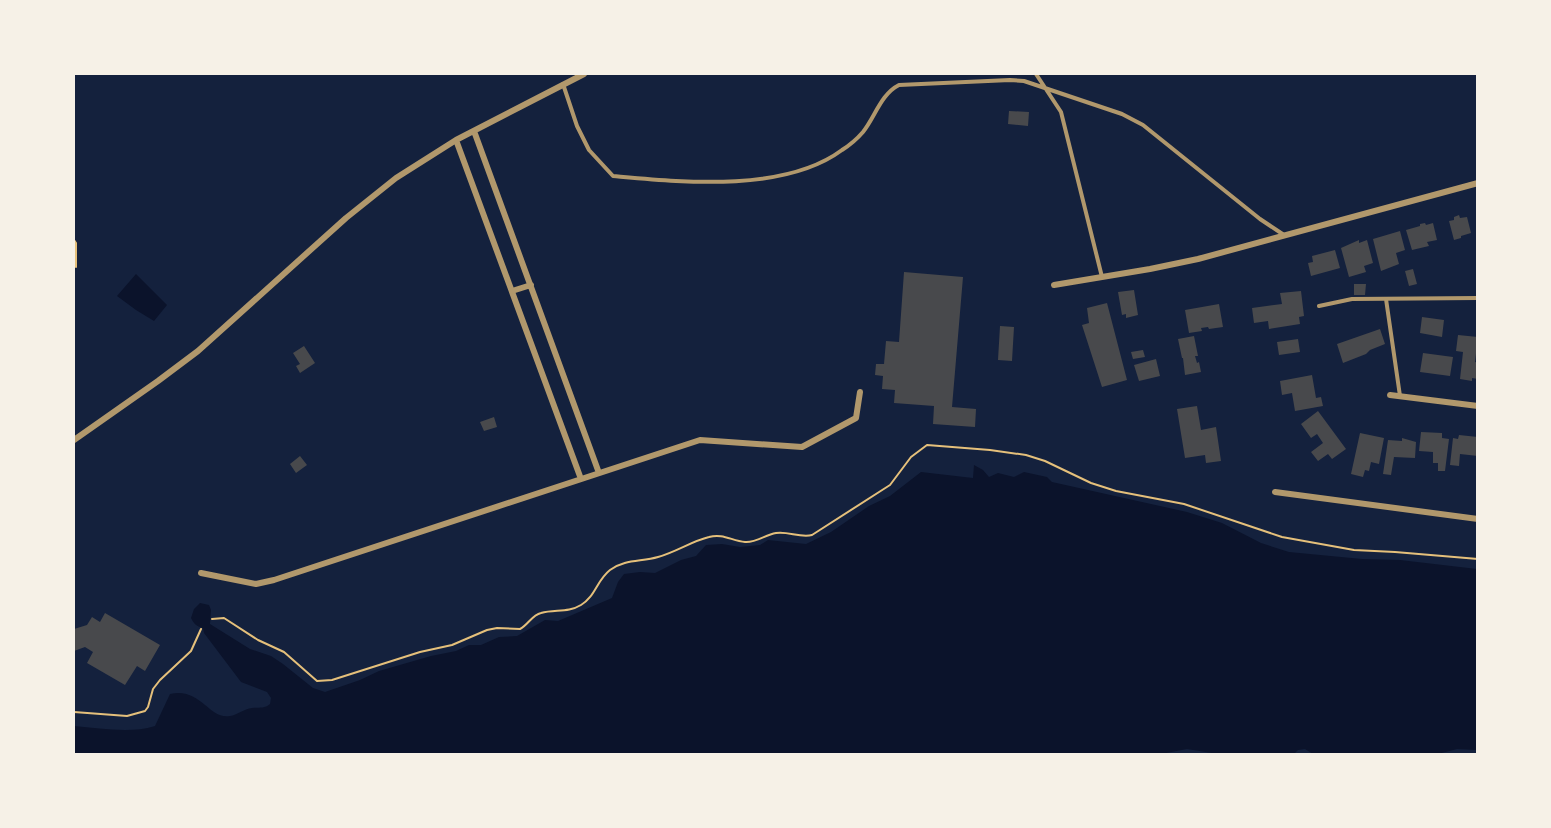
<svg xmlns="http://www.w3.org/2000/svg" width="1551" height="828" font-family="Spectral,serif">
  <rect width="100%" height="100%" fill="#14213d"/>
  <path fill="#0b132b" d="M136,274L167,305L154,321L136,310L117,296Z
    M974,465L983,470L989,477L998,473L1014,477L1024,472L1047,477L1052,482L1187,512L1222,523L1261,543L1289,552L1362,559L1400,560L1477,569V750L1457,749L1438,754H1313L1305,749L1298,750L1294,754H1218L1187,749L1161,754H74V726C101,728 129,734 155,726L170,694C201,687 209,720 230,716C237,715 244,709 252,708C260,707 264,709 270,704L271,698L267,692L241,682L204,633L203,628C196,626 194,624 191,618L194,609L200,603L209,605L211,610L210,624L250,649L271,656L283,664L313,688L325,692L360,680L379,671L431,656L456,651L469,645H481L499,637L517,636L545,620L558,621L612,598L618,582L624,574L640,572L655,573L681,560L696,556L706,545L722,544L740,547L760,545L768,540L806,544L831,532L869,506L890,496L921,472L973,478Z"/>
  <path fill="#48494c" d="M1009,111L1029,112L1028,126L1008,124Z
    M1459,215L1460,218L1467,217L1471,233L1461,236V238L1454,240L1449,221L1454,220V217Z
    M1425,223L1426,225L1433,223L1437,240L1427,242L1429,246L1412,250L1406,230L1420,226V224Z
    M1400,231L1405,250L1396,253L1399,264L1381,271L1373,239Z
    M1359,240V243L1367,240L1373,263L1364,266L1366,272L1349,277L1341,248Z
    M1335,250L1340,268L1311,276L1308,263L1313,262L1312,256Z
    M1413,269L1417,284L1409,286L1405,271Z
    M904,272L963,277L952,407L976,409L975,427L933,424L934,406L894,403L895,390L882,389L883,376L875,375L876,364H884L886,341L899,342Z
    M1354,284H1366L1365,295H1354Z
    M1134,290L1138,315L1126,318V314L1122,315L1118,292Z
    M1301,291L1304,316L1299,317L1300,324L1269,329L1268,321L1254,323L1252,308L1282,304L1280,293Z
    M1107,303L1127,380L1102,387L1082,325L1089,323L1087,308Z
    M1219,304L1223,327L1209,329L1208,327L1201,328L1202,331L1189,333L1185,310Z
    M1422,317L1444,320L1442,337L1420,333Z
    M1000,326L1014,327L1012,361L998,360Z
    M1380,329L1385,344L1370,350L1366,354L1343,363L1337,344Z
    M1458,335L1478,337L1475,362L1478,363V379L1472,378V381L1460,379L1463,352L1456,351Z
    M1194,336L1198,356H1195L1197,363L1199,362L1201,372L1185,375L1183,358H1182L1178,339Z
    M1298,339L1300,352L1279,355L1277,342Z
    M304,346L315,363L300,373L296,366L300,364L293,353Z
    M1143,350L1145,357L1133,359L1131,352Z
    M1423,353L1453,357L1450,376L1420,372Z
    M1156,359L1160,376L1139,381L1134,365Z
    M1312,375L1316,398L1321,397L1323,406L1295,411L1292,393L1282,395L1280,381Z
    M1197,406L1201,430L1216,427L1221,461L1206,463L1205,455L1185,458L1177,409Z
    M1318,411L1346,449L1332,459L1328,454L1318,461L1311,452L1323,443L1317,434L1311,438L1301,424Z
    M494,417L497,427L484,431L480,422Z
    M1421,432L1442,433V438L1449,439L1445,471H1438V463H1433V452L1419,451Z
    M1360,433L1384,438L1379,464L1371,462L1369,471L1365,470L1363,477L1351,474Z
    M1459,435L1478,437V456L1460,454L1459,466L1450,465L1453,438L1458,439Z
    M1402,438L1416,442L1415,458L1394,457L1391,475L1383,474L1388,440L1402,441Z
    M300,456L307,465L296,473L290,464Z
    M105,613L160,645L145,671L137,666L125,685L87,663L93,652L85,647L74,651V629L87,625L92,617L100,622Z"/>
  <g fill="none" stroke-linecap="round" stroke-linejoin="round">
    <path stroke="#e5c07b" stroke-width="2" d="M74,240L76,243V267
      M212,619L224,618L258,640L284,652L317,681L332,680L420,652L452,645L487,630L497,628L520,629C528,625 532,615 541,613C555,609 568,613 581,605C595,597 597,580 610,570C625,559 641,562 658,557C676,552 692,541 709,537C723,533 732,541 745,542C756,543 765,535 776,533C788,531 800,538 812,535L890,485L911,457L927,445L990,450L1026,455L1045,461L1091,483L1116,491L1184,504L1282,537L1354,550L1395,552L1478,559
      M74,712L127,716L145,711L148,707L153,689L160,680L191,651L201,629"/>
    <path stroke="#b1986c" stroke-width="4" d="M1036,74L1061,112L1102,277
      M563,84L577,126L589,150L613,176C681,182 784,193 842,150C850,145 857,139 863,132C875,117 881,94 899,85L1010,80L1024,81L1122,114L1143,125L1260,219L1284,235
      M1386,299L1400,396
      M1319,306L1352,299L1478,298"/>
    <path stroke="#b1986c" stroke-width="6" d="M474,131L599,473
      M456,140L581,479
      M1054,285L1150,269L1198,259L1478,183
      M512,291L531,285
      M1390,395L1478,406
      M74,440L158,381L198,351L346,218L396,178L456,140L584,74
      M1275,492L1478,519
      M201,573L256,584L274,580L700,440L802,447L856,418L860,392"/>
  </g>
  <rect width="1551" height="828" fill="none" stroke="#f6f1e7" stroke-width="150"/>
</svg>
